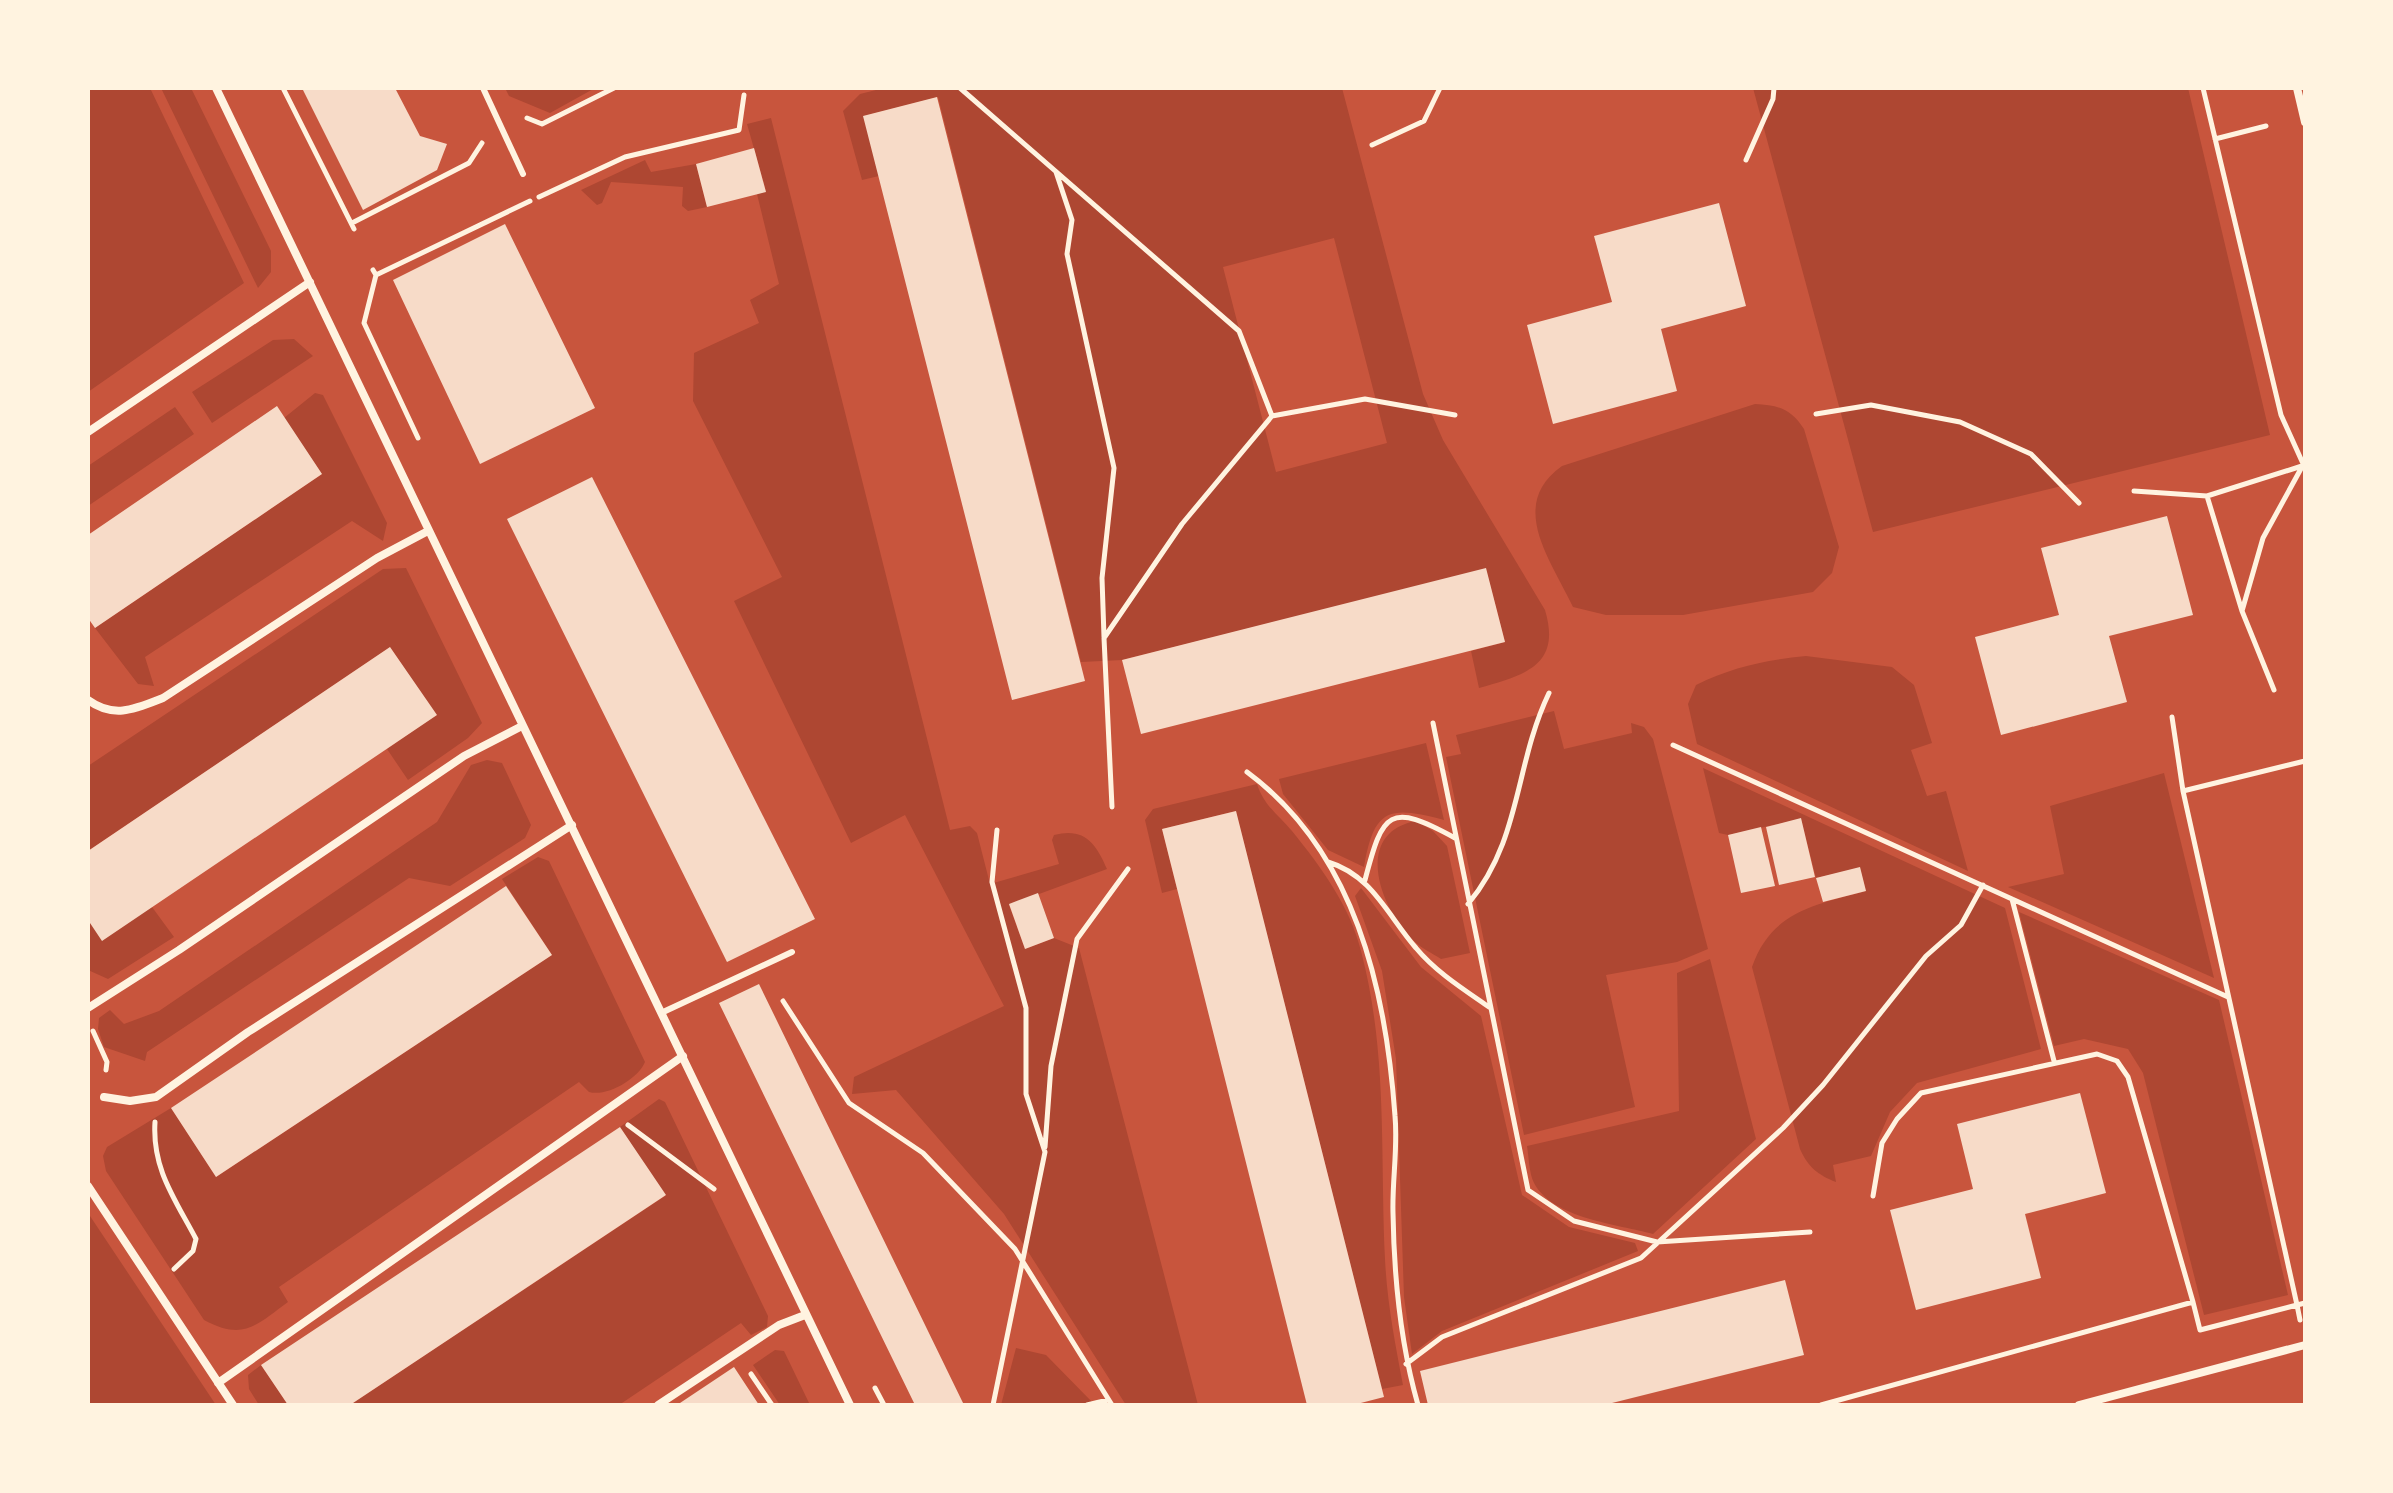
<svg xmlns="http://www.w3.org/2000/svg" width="2393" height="1493" font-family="Manrope,sans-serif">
  <rect width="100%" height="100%" fill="#c8553d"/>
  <path fill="#ae4732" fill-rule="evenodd" d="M88,88H150L244,283L88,392Z
    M161,88H191L271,251V272L258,288Z
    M505,88H595L550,113L509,96Z
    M884,88H1342L1423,394L1443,440L1545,610C1562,667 1523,675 1479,688L1471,651L1505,642L1486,569L1122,660L1081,662L938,97L864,116L879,176L862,180L843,111L860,94ZM1334,238L1387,443L1276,472L1223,267Z
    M1753,88H2188L2270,435L1873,532Z
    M771,118L950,830L970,826L977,833L990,884L1059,864L1052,840L1054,835C1084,827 1096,843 1107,869L1009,905L1025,949L1054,938L1079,948L1198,1405H1126L1004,1214L896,1090L852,1094L854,1077L1004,1006L905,815L851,843L734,601L782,577L693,401L694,353L759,323L750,300L779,284L757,194L766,191L747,124Z
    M645,160L651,172L696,164L707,207L688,211L682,206L683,187L611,182L602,203L597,205L581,190Z
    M294,339L313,356L212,423L192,392L273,340Z
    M315,393L323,395L387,523L383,541L352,521L145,657L154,686L138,684L95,628L322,474L284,418Z
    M1755,404C1778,405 1791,409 1804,429L1839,547L1832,573L1813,592L1683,615H1606L1573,607C1551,560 1507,505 1562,466Z
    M175,407L194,434L88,506V466Z
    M406,568L482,723L468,738L408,780L387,749L436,715L390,647L88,851V766L383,569Z
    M1806,656L1892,667L1914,685L1932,743L1911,750L1927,796L1946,791L1968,871L1697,744L1688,704L1696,685C1732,667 1766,660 1806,656Z
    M1554,711L1564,749L1632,733L1631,723L1644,727L1653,739L1708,949L1677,962L1606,975L1635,1107L1524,1135L1446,757L1461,754L1456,735Z
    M1426,743L1444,820C1388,805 1374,809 1364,867L1328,850L1283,794L1279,779Z
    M487,760L502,763L531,825L525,838L450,886L409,878L147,1052L145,1061L104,1047L98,1029L99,1018L110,1010L124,1024L159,1011L437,822L471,765Z
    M1703,768L2005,908L2041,1049L1917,1083L1890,1112L1871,1156L1833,1165L1836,1182C1818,1175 1808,1167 1800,1149L1752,967C1771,912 1814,905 1866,891L1860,868L1816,878L1801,819L1728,835L1719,833Z
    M2164,773L2214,978L2008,887L2064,874L2050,806Z
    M1257,784C1264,806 1278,814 1292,831C1321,867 1350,906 1361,951C1388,1053 1380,1155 1385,1259C1387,1302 1395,1343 1403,1385L1382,1389L1236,811L1162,829L1177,889L1162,893L1145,820L1153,809Z
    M1416,821L1433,831L1447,846L1470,953L1441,959C1432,953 1421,948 1414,941C1380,909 1352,833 1416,821Z
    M538,857L549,861L645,1062C638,1079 607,1097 589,1092L579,1082L279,1287L288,1302C255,1326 244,1341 204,1320L106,1171L103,1156L107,1147L171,1108L216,1177L552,955L502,879Z
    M1361,888L1421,967L1481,1016L1522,1195L1569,1227L1635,1243L1638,1251L1442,1331L1412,1354L1404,1297L1396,1059L1382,971L1355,896Z
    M152,907L174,937L108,979L88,970V920Z
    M2019,912L2219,1000L2288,1295L2204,1315L2143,1073L2128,1049L2084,1039L2054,1046Z
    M1710,959L1756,1139L1653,1234C1618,1224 1553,1219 1534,1183C1529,1173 1529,1158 1527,1146L1679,1111L1677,973Z
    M659,1099L665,1102L768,1316L767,1327L751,1335L741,1323L619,1405H350L665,1196L620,1127Z
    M88,1213L216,1405H88Z
    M1016,1348L1046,1355L1095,1405H1001Z
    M775,1350L784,1351L810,1405H780L753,1365Z
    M261,1365L288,1405H259L249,1389L248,1375Z"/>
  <path fill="#f7dbc8" d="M302,88H395L420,136L447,144L437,170L363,210Z
    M937,97L1085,681L1012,700L863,116Z
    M754,148L766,192L707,207L696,164Z
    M1719,203L1746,306L1661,329L1677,391L1553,424L1527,325L1612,302L1594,236Z
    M505,224L595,408L480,464L393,280Z
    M277,406L322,474L95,628L88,618V535Z
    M592,477L815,919L727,962L507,519Z
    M2167,516L2193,615L2109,636L2127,702L2001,735L1975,637L2059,615L2041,548Z
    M1486,568L1505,642L1141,734L1122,660Z
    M390,647L437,715L102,941L88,920V851Z
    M1236,811L1384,1397L1353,1405H1307L1162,829Z
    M1801,818L1815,877L1779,885L1766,827Z
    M1761,827L1775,886L1741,893L1728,835Z
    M1860,867L1866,891L1823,902L1816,878Z
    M506,886L552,955L216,1177L171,1108Z
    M1038,893L1054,938L1025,949L1009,904Z
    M759,984L964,1405H915L719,1003Z
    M2080,1093L2106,1193L2025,1214L2041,1278L1916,1310L1890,1210L1973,1189L1957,1124Z
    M620,1127L666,1195L350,1405H288L261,1365Z
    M1785,1280L1804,1355L1604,1405H1428L1420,1371Z
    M734,1367L759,1405H677Z"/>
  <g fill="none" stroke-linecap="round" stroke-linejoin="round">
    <path stroke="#fff3e0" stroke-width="5" d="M283,88L354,229
      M960,88L1239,331L1272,416L1182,524L1104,638L1112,807
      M2203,88L2281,415L2305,468
      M527,118L542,124L614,88
      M2215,139L2266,126
      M1372,145L1424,121L1440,88
      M1746,160L1773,99L1774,88
      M1056,172L1072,220L1067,254L1114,468L1102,578L1104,637
      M539,197L625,157L739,130L744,95
      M352,223L469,163L482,143
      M373,270L376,275L364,323L418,438
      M376,275L530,201
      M1816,414L1871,405L1960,422L2031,454L2079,503
      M1272,416L1365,399L1455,415
      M2134,491L2207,496L2242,611L2274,690
      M2207,496L2302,466
      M2242,611L2263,538L2303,465
      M1433,723L1528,1190L1574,1221L1657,1242L1810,1232
      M1673,745L2228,997
      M1247,772C1355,852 1386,989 1395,1116C1398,1148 1392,1181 1393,1213C1394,1278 1400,1342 1418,1405
      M2183,791L2305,761
      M1328,862C1372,875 1388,916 1416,948C1436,972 1463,989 1489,1007
      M1365,880C1383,811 1389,802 1455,838
      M2012,899L2054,1061
      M1468,904C1522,839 1514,766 1549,693
      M783,1001L849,1103L923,1153L1015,1249L1112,1405
      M93,1031L107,1062L106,1070
      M155,1122C152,1169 175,1199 196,1239L193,1251L174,1269
      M628,1125L714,1189
      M1045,1147L1051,1066L1077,939L1128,869
      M1873,1196L1882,1143L1897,1119L1921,1093L2097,1054L2117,1061L2128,1077L2193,1302
      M2300,1320L2297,1305L2305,1303
      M1406,1364L1442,1337L1641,1258L1783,1128L1823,1085L1926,956L1961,925L1983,885
      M751,1374L772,1405
      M875,1388L884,1405
      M993,1405L1045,1152L1026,1094V1008L992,882L997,830
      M1087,1405L1108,1400
      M1821,1405L2193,1302L2200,1330L2297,1305L2183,791L2172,717"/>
    <path stroke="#fff3e0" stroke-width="6" d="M483,88L523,174
      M661,1013L792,952"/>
    <path stroke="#fff3e0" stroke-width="8" d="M216,88L850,1405
      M2297,88L2305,122
      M88,432L310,282
      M88,700C114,719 135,709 163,698L377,558L428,531
      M88,1008L179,950L464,756L522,726
      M104,1097L130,1101L156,1097L248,1032L572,825
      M88,1186L233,1405
      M218,1383L683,1056
      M658,1405L779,1325L805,1315
      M2079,1405L2305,1345"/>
  </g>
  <rect width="2393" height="1493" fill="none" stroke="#fff3e0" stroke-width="180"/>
</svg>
